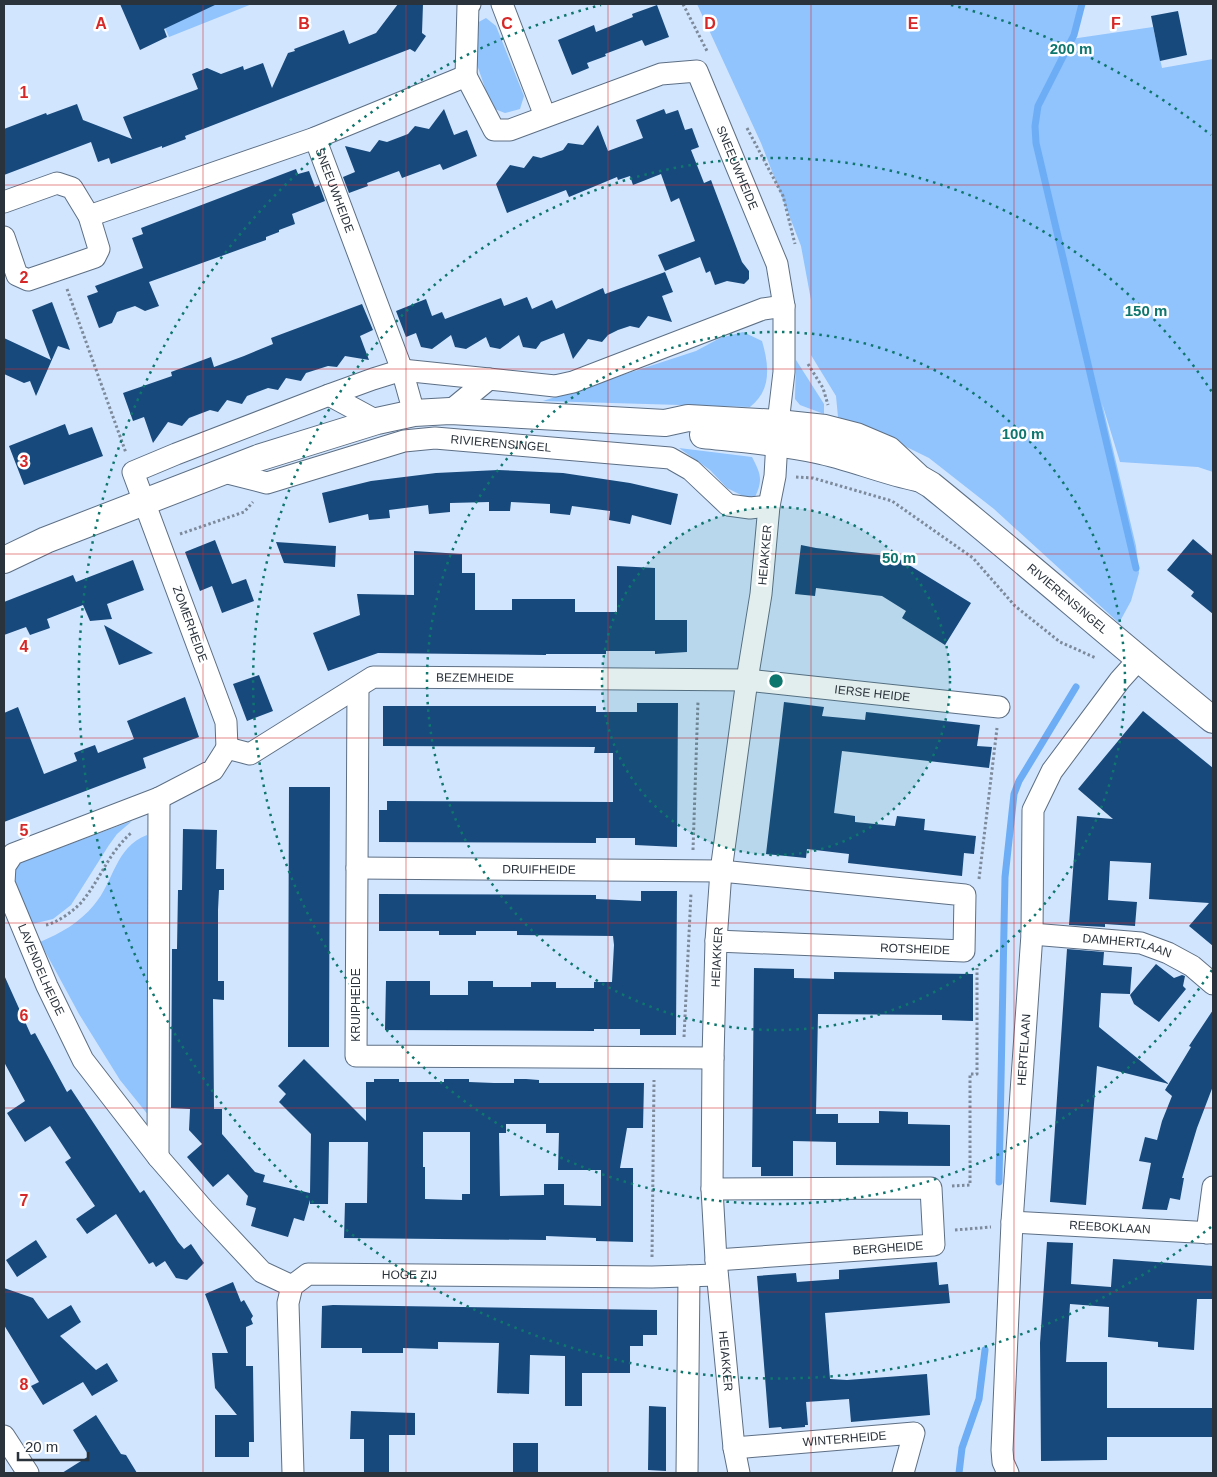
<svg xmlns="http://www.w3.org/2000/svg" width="1217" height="1477" font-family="Arial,sans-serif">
  <rect width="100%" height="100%" fill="#d1e5fe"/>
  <path fill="#91c3fc" d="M207,4H252L169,37L162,21Z
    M697,4H1080L1071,39L1153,27L1162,68L1213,59V472L1198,467L1120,462L1102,403L1136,546L1139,573L1131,601L1119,623L994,509L929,458L872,430L838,417L836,396L811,355V300L801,246L761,143Z
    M486,18L496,26L524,96L520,109L505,113L492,108L475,59V24Z
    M743,332L762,341C769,365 772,390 750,407L543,401L696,351L720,338Z
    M796,360L824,404V414L800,405L795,399Z
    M679,448L752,457C761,474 763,480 755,497L749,499L727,488L710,470Z
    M132,821L117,834L109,845L71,905L53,919L32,924L18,894L12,871L19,863Z
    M147,835L149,1116L120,1080L79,1014L40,942C61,933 79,923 94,905C114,882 115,847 147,835Z"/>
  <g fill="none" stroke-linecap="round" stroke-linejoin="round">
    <path stroke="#6cadf6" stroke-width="7" d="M1082,4L1074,35L1038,106L1035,126L1036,143L1136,568
      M999,1182L1005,877L1014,794L1019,781L1076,687
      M959,1473L962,1448L979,1399L985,1350"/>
  </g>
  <path fill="#17497c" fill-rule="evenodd" d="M120,4H217L164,29L167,37L140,50Z
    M398,4H423L422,33L426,36L415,52L410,49L185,136L186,139L162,148V146L111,164L109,158L98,162L91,142L4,175V129L46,113L47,115L77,104L83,120L132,139L123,117L198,89L192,74L207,68L221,74L243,66L244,70L263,63L272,88L288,53L295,51L294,49L344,30L349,44L376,33Z
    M657,5L669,37L645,46L642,40L605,54L606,56L587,63L589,68L572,75L558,40L594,25L596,32L633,17L632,14Z
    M1178,11L1187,55L1160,61L1151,16Z
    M444,109L454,135L467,130L477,156L443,170L440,164L402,178L399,171L367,183L368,186L349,193L343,177L355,172L345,146L370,152L379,140L387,142L408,134L415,126L429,129Z
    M664,109L666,114L678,110L685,130L692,128L699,147L691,150L704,183L711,180L742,262L749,271V279L744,284L727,281L715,285L710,271L706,273L700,257L665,271L658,255L695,241L679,198L671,202L661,174L633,185L630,176L618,180L617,177L569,197L566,190L507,213L496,184L510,165L524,168L533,156L541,158L563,150L568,143L583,145L598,125L608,151L643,138L636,120Z
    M296,169L298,174L309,171L315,187L319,185L325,201L292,214L295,224L279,230V232L266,237V240L149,282L159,306L145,311L135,306L117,312L112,323L99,328L87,296L98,292L95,286L143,268L132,238L143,234L141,228Z
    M665,272L673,292L662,296L672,322L648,316L639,328L630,326L618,330L608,335L602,342L588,339L573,359L564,333L541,342L536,349L523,347L519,335L500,349L490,347L486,337L466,349L455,347L451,335L432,349L421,347L416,333L406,337L396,311L426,299L432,316L442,312L445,319L501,298L504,306L527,297L532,309L552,300L556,309L603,288L605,294Z
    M52,302L70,350L58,346L36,396L30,381L24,383L4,374V338L51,360L32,310Z
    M362,304L373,330L360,336L369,360L345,356L337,367L328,366L306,373L301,381L286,378L278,390L268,388L247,396L242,404L227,400L218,412L210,410L189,418L182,426L168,422L153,443L144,417L133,421L123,393L172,376L171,372L211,357L214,367L244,356L273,344L271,338Z
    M65,424L69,435L92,427L103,456L24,485L9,446Z
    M498,470L563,473L630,483L678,494L671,525L632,515L630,524L609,520L610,511L572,506L570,515L550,513V504L511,502L510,511H489V502L450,503V512L429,514L428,505L389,510L390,518L369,520L368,514L329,523L322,493L371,481L404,477L436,473Z
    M1193,539L1213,556V614L1191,596L1194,592L1167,570Z
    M215,540L232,584L246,579L254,601L222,613L212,586L200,591L185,552Z
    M276,542L336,546L335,567L284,563Z
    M801,545L816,548L896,557L971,603L945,645L902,618L906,611L882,596L816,588L815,596L795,594Z
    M414,551L462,554V573H475V610H512V599H575V612H617V566L655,568V620H687V652L655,654V651H606V654H546V655L378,653L328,671L313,633L360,615L357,594L414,595Z
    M133,560L144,590L107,604L112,619L90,621L83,605L47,619L50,628L30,635L26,627L4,635V602L73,575L76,582Z
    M104,625L153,653L119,665Z
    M259,675L273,711L247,721L233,684Z
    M185,697L199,737L143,758L146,768L4,822V713L18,707L44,774L77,761L74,753L84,749L95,745L98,753L134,739L127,721Z
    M784,702L824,707L822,716L865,720L866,712L980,725L977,746L992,747L989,768L842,751L834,813L855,816V822L895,826L897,816L925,819L924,830L976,836L974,854L964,853L962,876L848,863L849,854L807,849L806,858L766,854Z
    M637,703H678L677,847L635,845V838H596V843L379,842V810H387V801L613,802V753H594L595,747L383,746V706H596V712H637Z
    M1143,711L1213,768V946L1189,926L1209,903L1149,899L1151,863L1110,861L1108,900L1137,902L1135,926L1105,924V927L1069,925L1077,816L1113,819L1078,789Z
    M289,787H330L329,1047H288Z
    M183,829L217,830L216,869H224V890H219L218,910V981H224V1000L213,999L214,1109H222V1134L255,1172L265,1175L263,1182L310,1193L311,1134L279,1102L286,1094L278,1086L304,1059L366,1121V1082H374V1079H399V1082H444V1079H469V1082L494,1083H514V1079H526L539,1080V1083H644L643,1128H627L620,1168H633V1242L596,1241V1238L546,1236V1240L344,1238L345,1203H367L368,1142H329L328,1204H310V1200L304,1221L294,1218L288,1237L251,1226L256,1208L246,1205L248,1196L228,1174L213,1187L187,1157L202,1144L189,1130L190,1109L171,1108L172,949H177L178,890H182ZM506,1124H546V1133H559L558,1170H601V1206L564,1205V1184H544V1195L500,1196L499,1133H506ZM423,1132H470V1194H462V1200L425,1199V1167H423Z
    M641,891H677L676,1035H640V1029H594V1031L385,1030L386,981H430V995H468V981H493V987H531V982H556V988H594V982H612L614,945L613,936L517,935V931H476V935H439V931H379V894L596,895V899L641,901Z
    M1067,949L1104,952L1103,965L1132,967L1130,994L1101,993L1099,1027L1169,1084L1097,1066L1086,1205L1050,1202Z
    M1156,964L1174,978L1182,975L1185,976L1183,986L1186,989L1159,1022L1134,1004L1130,995Z
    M754,968L794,969V978L834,979V972L973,974V1021L942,1020V1015L818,1014L816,1114H838V1123H879V1111L908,1112V1124L950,1125V1166L836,1165V1142L793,1141V1176H761V1167H752Z
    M4,975L31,1035L35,1033L67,1092L71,1089L140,1193L144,1190L178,1242L184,1249L191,1244L204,1263L187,1280L176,1278L165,1261L156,1267L153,1262L149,1264L116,1214L87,1234L76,1219L95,1206L65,1162L71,1158L50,1126L25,1142L7,1113L25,1101L4,1062Z
    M1213,1010V1086L1197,1128L1182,1178H1184L1180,1200L1170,1198L1167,1210L1142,1209L1151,1163L1139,1161L1145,1137L1157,1140L1162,1121L1172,1096L1165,1090L1191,1047L1189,1046Z
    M36,1240L47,1257L17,1277L6,1260Z
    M1047,1242L1073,1243L1071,1284L1111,1287L1113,1259L1213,1266V1299H1197L1194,1350L1158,1347V1342L1108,1337L1109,1307L1070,1304L1066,1362H1107V1408H1213V1437H1107V1460L1041,1461L1040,1343Z
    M937,1262L939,1285L948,1284L950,1303L825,1313L830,1379L847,1380L927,1374L930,1415L851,1422L849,1399L806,1402L808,1425H805V1427L782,1429L781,1427L769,1428L757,1276L796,1273L797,1282L839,1279V1270Z
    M233,1282L241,1302L244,1300L253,1316L251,1319L253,1324L246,1327V1366H253L254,1442H249V1457H215V1415H237L215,1388L212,1353H228L205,1294Z
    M4,1288L33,1298L48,1319L71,1305L81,1322L60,1336L96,1370L107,1363L118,1381L92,1396L83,1382L43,1405L31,1386L39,1382L4,1325Z
    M333,1305L657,1310V1335H643V1346H630V1373H582V1406H565V1356L530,1355L529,1394L497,1393L499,1343L438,1342V1349L403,1348V1353H362V1348H321L322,1306Z
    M649,1406L666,1407V1471L648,1470Z
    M351,1411L415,1413V1435H389V1473H364V1439H350Z
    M96,1415L121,1454L126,1455L137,1473H62L89,1456L73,1430Z
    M513,1443H538V1473H513Z"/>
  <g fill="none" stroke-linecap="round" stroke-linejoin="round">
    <g stroke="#5d6f84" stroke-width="23">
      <g id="minor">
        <path d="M502,4L545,116"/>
        <path d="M466,76L468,5L470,4"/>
        <path id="s1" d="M315,138L402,370L414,413"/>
        <path d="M4,202L57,183L72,188L89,216L99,249L95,257L28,280L17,275L4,237"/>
        <path id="s2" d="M89,216L315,138L466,76L494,130H510L661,74L697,71L777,264L784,306V372L778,423L775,476L769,506L761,594L747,680L721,871L716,941L713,1058L712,1189L716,1260L734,1448L739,1473"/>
        <path d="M329,395L377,421"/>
        <path d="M450,411L489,379L555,386L573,382L763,309L784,306"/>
        <path id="s3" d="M224,472L267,483L404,441L435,438L670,458L691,470L728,505L750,508L769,506"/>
        <path d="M358,687L356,1056L713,1058"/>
        <path id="s4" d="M227,748L250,754L373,677L747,680L999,707"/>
        <path id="s5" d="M227,748L213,770L159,798L13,854L5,866L4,883L47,986L83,1060L158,1157L204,1210L262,1272L292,1286"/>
        <path d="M227,748L226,722L133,472L176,454L329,395L373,379L402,370L489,379"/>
        <path id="s6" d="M357,868L721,871L965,895L964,951L716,941"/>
        <path id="s7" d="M1032,934L1141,943L1168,953L1192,966L1213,984"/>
        <path d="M158,1157L159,798"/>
        <path d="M712,1189L931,1188L934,1245L716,1260"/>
        <path id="s8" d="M1012,1222L1213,1233"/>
        <path d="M1207,1233L1213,1187"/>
        <path d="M4,1436L28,1473"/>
        <path id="s9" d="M734,1448L914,1433L903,1473"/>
        <path id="s10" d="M293,1473L288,1303L292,1286L308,1274L652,1277L717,1275"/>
        <path d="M687,1473L689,1276"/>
        <path id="s11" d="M1008,1473L1003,1462L1002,1450L1012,1222L1032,934L1033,810L1052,771L1120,680L1138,660"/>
      </g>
    </g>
    <g stroke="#5d6f84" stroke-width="28">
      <g id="tertiary">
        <path d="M703,435C741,439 780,442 817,450C851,457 883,471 917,478"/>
        <path id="s12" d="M4,560L46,540L258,458L377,421L414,413L450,411L665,423L688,418L778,423L825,428L856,436L889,450L919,478L931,485C1026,562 1118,643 1213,720"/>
      </g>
    </g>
    <path stroke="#7d8a9b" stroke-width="3" stroke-dasharray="2.5 2.5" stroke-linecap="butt" d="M683,4L707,51
      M747,128L783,196L795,244
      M67,289L126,453
      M808,364L823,388L828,405
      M796,477L813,478L892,501L973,558L1015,606L1060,642L1096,658
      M180,534L244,512L253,502
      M693,850L698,701
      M979,879L997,728
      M46,925C57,923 77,909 84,899C102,876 108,854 131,833
      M684,1037L691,893
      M952,1186L970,1185V1074H977V968
      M955,1230L991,1227
      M652,1257L654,1080"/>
    <use href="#minor" stroke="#fff" stroke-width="21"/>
    <use href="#tertiary" stroke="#fff" stroke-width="26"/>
  </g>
  <path fill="none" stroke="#d62828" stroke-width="1" stroke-opacity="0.55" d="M203,4V1473M406,4V1473M608,4V1473M811,4V1473M1014,4V1473M4,185H1213M4,369H1213M4,554H1213M4,738H1213M4,923H1213M4,1108H1213M4,1292H1213"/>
  <circle cx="776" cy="681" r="174" fill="#0f766e" fill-opacity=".12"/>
  <g fill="none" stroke="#0f766e" stroke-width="2.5" stroke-dasharray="2.5 5">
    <circle cx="776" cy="681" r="174"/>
    <circle cx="776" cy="681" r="349"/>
    <path d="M1212 970A523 523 0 1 1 1212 392"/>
    <path d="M1211 1227A698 698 0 1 1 601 5M951 5A698 698 0 0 1 1211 135"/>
  </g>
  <g text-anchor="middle" stroke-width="5" stroke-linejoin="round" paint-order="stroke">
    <g font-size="12" fill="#2a323b" stroke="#fff">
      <text dy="4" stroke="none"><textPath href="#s2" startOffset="781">SNEEUWHEIDE</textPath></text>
      <text dy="4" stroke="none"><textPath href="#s1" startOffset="56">SNEEUWHEIDE</textPath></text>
      <text dy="4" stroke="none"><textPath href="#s3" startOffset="285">RIVIERENSINGEL</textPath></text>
      <text transform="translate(765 555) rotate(-85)" y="4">HEIAKKER</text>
      <text dy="4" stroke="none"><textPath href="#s12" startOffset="1149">RIVIERENSINGEL</textPath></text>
      <text transform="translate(190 624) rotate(70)" y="4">ZOMERHEIDE</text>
      <text dy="4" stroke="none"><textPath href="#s4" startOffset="271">BEZEMHEIDE</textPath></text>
      <text dy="4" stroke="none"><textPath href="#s4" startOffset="669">IERSE HEIDE</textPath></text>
      <text dy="4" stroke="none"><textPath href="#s6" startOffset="182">DRUIFHEIDE</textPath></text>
      <text dy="4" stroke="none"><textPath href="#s7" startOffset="96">DAMHERTLAAN</textPath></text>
      <text transform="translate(915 949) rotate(2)" y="4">ROTSHEIDE</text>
      <text transform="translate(717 957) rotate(-87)" y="4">HEIAKKER</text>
      <text dy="4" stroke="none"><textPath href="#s5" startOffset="369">LAVENDELHEIDE</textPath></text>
      <text transform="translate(356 1005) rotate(-90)" y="4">KRUIPHEIDE</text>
      <text dy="4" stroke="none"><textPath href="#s11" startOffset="425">HERTELAAN</textPath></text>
      <text dy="4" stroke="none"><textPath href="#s8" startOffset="98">REEBOKLAAN</textPath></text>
      <text transform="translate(888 1248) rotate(-4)" y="4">BERGHEIDE</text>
      <text dy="4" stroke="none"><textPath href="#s10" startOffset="309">HOGE ZIJ</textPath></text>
      <text dy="4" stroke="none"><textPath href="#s2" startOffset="1988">HEIAKKER</textPath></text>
      <text dy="4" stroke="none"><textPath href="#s9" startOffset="111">WINTERHEIDE</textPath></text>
    </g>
  </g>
  <g font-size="16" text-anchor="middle" font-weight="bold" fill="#d62828" stroke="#fff" stroke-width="5" stroke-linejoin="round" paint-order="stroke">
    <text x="101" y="29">A</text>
    <text x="304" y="29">B</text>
    <text x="507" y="29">C</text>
    <text x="710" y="29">D</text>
    <text x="913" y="29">E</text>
    <text x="1116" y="29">F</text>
    <text x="24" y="98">1</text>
    <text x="24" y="283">2</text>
    <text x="24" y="467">3</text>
    <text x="24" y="652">4</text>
    <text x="24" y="836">5</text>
    <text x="24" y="1021">6</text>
    <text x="24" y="1206">7</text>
    <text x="24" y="1390">8</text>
  </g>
  <circle cx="776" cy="681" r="8" fill="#0f766e" stroke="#fff" stroke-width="2.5"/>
  <g font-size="15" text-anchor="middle" font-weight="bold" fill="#0f766e" stroke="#fff" stroke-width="5" stroke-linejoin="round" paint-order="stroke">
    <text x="1071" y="54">200 m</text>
    <text x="1146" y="316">150 m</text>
    <text x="1023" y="439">100 m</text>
    <text x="899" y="563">50 m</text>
  </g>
  <rect width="1217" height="1477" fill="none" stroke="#2a323b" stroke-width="10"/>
  <path d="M18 1452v8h70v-8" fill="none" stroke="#2a323b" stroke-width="2.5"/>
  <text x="25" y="1452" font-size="15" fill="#2a323b" stroke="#ffffff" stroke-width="4" paint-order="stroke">20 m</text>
</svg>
